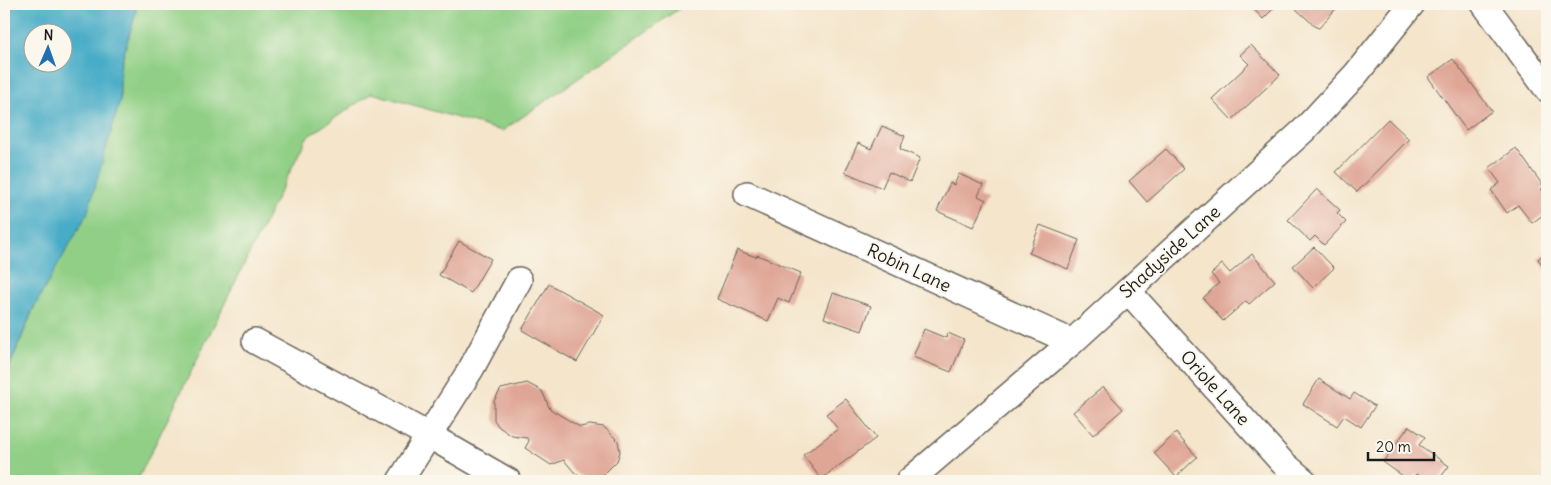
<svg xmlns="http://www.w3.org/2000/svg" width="1551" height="485" font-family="Delius,sans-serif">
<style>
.green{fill:#90cf85;stroke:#567650}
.water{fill:#47acc7;stroke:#326472;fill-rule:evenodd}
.building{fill:#dfa595}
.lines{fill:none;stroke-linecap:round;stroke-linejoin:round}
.minor-casing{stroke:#686259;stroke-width:28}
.minor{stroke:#fff;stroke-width:25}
.labels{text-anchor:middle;stroke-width:4;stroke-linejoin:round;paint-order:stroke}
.street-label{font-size:18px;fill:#1c1c1c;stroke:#fbf7ec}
</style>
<rect width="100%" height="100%" fill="#fbf7ec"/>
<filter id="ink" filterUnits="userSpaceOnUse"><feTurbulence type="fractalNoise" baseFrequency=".02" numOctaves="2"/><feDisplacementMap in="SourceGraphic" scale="10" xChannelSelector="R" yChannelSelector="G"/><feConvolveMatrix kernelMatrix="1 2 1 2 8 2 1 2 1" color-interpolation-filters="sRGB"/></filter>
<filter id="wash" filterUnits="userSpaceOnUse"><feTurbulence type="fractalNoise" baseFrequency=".0096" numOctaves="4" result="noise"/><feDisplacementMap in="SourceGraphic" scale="20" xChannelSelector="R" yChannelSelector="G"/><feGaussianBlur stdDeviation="1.12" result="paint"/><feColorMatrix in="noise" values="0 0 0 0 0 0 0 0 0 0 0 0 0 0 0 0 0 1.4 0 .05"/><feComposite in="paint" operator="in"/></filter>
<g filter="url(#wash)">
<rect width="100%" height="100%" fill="#f4e5cb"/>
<path class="green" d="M135 4H686L502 131 372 93 307 137 137 481H4V380L120 101V66L136 12Z"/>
<path class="water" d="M4 4H135L136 12 120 66V101L87 214 33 309 4 380ZM32 32H62V62H32Z"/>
<g id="blocks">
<g class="building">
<path d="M1249 4H1274L1276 6 1263 19Z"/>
<path d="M1301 4H1340L1319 28 1316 27 1296 9Z"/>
<path d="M1251 45 1280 75 1232 120 1212 99 1249 64 1240 55Z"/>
<path d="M1453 59 1492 111 1466 130 1428 77Z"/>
<path d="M1388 119 1409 139 1357 192 1336 172Z"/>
<path d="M882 126 905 136 900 149 920 158 910 182 889 172 882 188 845 172 858 143 871 149Z"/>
<path d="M1516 148 1544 187 1541 189 1547 198V212L1532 223 1518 205 1507 213 1491 190 1500 183 1489 168Z"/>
<path d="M1166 149 1184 169 1147 202 1129 181Z"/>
<path d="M959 174 983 185 978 196 986 200 973 227 937 211 950 183 954 185Z"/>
<path d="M1317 189 1340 210 1337 213 1346 222 1324 245 1315 236 1310 241 1288 220Z"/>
<path d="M1040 225 1079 240 1068 269 1029 253Z"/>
<path d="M459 241 491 259 471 293 439 275Z"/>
<path d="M1314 247 1334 268 1313 288 1293 266Z"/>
<path d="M737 250 756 257 757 255 801 273 789 303 778 298 768 321 717 299Z"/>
<path d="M1547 252V271L1538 259Z"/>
<path d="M1252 254 1275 281 1249 304 1246 301 1223 321 1203 298 1219 283 1211 274 1222 264 1230 273Z"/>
<path d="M549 284 604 315 577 362 522 330Z"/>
<path d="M833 293 871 306 862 331 824 318Z"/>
<path d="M924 329 946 338 948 333 964 340 951 372 913 357Z"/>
<path d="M1319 379 1350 399 1354 393 1375 406 1361 427 1344 416 1337 426 1303 404Z"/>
<path d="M527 383 542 391 550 409 580 427 590 425 604 427 618 441 620 452 617 461 603 475 592 478 582 477 574 472 564 460 551 465 525 448 529 441 527 438 512 436 499 427 494 420V401L501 389Z"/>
<path d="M1103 387 1123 409 1093 435 1073 412Z"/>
<path d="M846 399 876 438 821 479 803 455 838 429 826 414Z"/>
<path d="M1409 426 1425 437 1419 445 1449 466 1438 481H1427L1416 474 1410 481 1383 462Z"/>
<path d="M1176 433 1197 457 1176 477 1154 453Z"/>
</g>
</g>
</g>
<g filter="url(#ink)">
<use href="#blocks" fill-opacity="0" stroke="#686259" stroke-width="1"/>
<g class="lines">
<g class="minor-casing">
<g id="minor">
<path d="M1484 4 1547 89"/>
<path d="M747 194 1072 342"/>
<path d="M1128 291 1282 462 1304 481"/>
<path d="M255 341 430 436 508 481"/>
<path d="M400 481 471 369 519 280"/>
<path d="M909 481 1072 342 1304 130 1356 74 1412 4"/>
</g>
</g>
<use href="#minor" class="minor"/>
</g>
</g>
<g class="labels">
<g class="street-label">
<text transform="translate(1170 252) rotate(-42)" y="6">Shadyside Lane</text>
<text transform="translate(909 268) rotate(25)" y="6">Robin Lane</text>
<text transform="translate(1215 388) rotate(48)" y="6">Oriole Lane</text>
</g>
</g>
<rect width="1551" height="485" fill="none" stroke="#fbf7ec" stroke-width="20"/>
<g transform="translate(48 48) rotate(2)"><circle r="24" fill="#fbf7ec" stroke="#a29f99"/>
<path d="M0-4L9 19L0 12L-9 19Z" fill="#1f6fb2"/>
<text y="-8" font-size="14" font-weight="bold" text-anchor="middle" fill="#1c1c1c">N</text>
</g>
<path d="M1368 452v8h66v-8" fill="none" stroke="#1c1c1c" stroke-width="2.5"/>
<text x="1376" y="452" font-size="15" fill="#1c1c1c" stroke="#fbf7ec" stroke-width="4" paint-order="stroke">20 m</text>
</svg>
